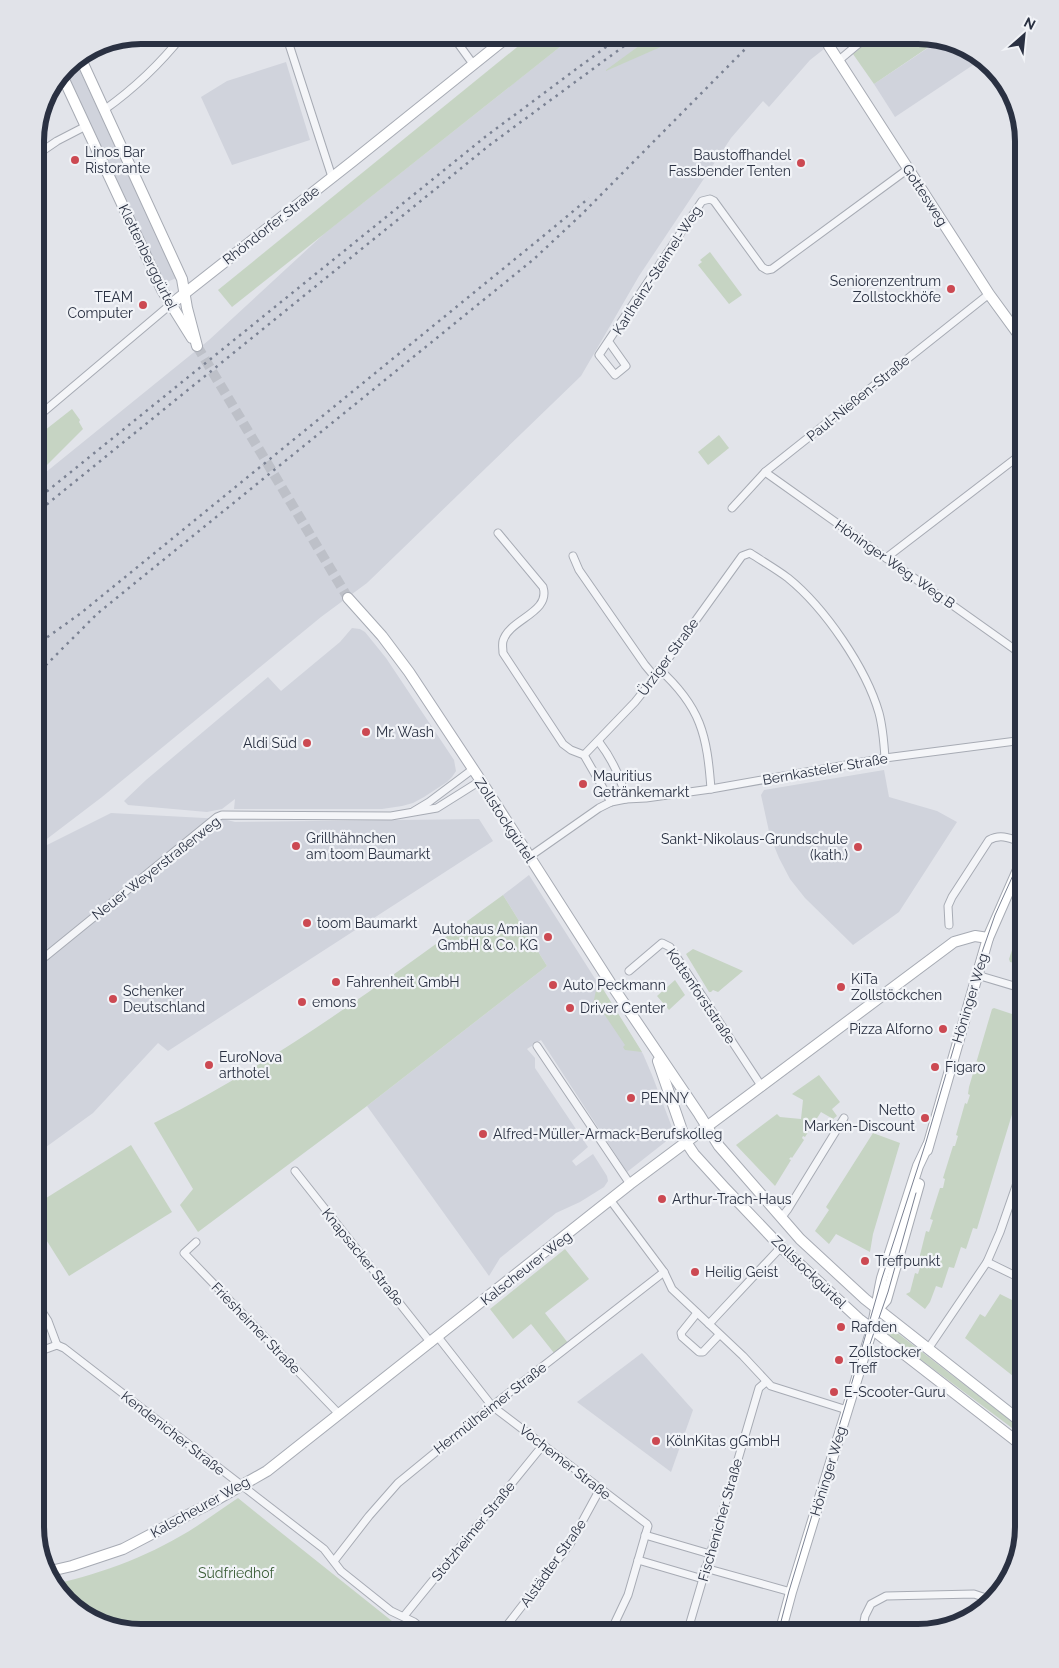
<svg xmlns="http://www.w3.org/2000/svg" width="1059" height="1668" font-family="Raleway,sans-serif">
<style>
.built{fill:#d0d3dc}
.green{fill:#c6d4c3}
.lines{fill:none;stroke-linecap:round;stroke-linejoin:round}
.secondary-tunnel{stroke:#bdc0c8;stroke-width:10;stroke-dasharray:10 5;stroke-linecap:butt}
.street-casing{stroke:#a7abb4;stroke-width:9}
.secondary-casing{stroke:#a7abb4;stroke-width:12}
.street{stroke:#f4f5f8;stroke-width:7}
.secondary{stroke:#fff;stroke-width:10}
.tram{stroke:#7b8293;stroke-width:1}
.rail{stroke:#7b8293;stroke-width:2.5;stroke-dasharray:2.5 5;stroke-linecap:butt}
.poi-dot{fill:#cc4952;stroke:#f1f3f7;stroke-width:2}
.labels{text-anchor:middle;stroke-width:4.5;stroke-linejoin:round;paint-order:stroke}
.poi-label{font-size:14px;fill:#2a3142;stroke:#f1f3f7;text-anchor:start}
.street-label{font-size:14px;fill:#2a3142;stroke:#f1f3f7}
.park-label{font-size:14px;fill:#3b5d37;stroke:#f1f3f7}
.rim{fill:none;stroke:#2a3142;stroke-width:6}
</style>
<rect width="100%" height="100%" fill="#e2e4ea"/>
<g class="built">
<path d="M575 35H842L810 60 769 107 763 101 731 138 639 276 581 376 367 583 321 617 102 797 35 848V481L209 340 325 233Z"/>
<path d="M940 40 963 48 973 65 895 117 874 84Z"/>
<path d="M75 60 176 278 163 284 64 69Z"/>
<path d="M286 62 310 140 232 165 201 97 227 81Z"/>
<path d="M352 628 360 629 365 632 386 658 454 760 456 771 452 777 447 782 424 797 413 803 402 806 382 809H234L235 799 222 809 207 812 128 805 124 801 146 780 268 677 281 691 340 642Z"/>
<path d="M884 770 889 797 937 811 957 822 899 912 853 945 805 898 790 879 779 858 770 836 761 795 764 790Z"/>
<path d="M111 813 223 819 235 822 479 819 493 841 168 1051 158 1043 93 1113 35 1155V851Z"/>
<path d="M529 875 643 1054 652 1075 673 1130 669 1139 627 1172 541 1040 527 1049 535 1058V1068L588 1147 572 1161 576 1166 593 1154 607 1176 608 1181 604 1187 580 1202 556 1213 500 1258 489 1276 367 1106 547 966 503 895Z"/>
<path d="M642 1353 693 1410 671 1472 577 1402Z"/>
</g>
<g class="green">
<path d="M532 35H575L232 307 218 290Z"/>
<path d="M654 35H688L606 71V70Z"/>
<path d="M876 35H925L939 40 874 84 853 54Z"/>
<path d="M710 252 742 295 729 304 698 265 702 262 700 260Z"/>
<path d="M72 409 80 420 79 422 83 429 35 477V438Z"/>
<path d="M719 435 729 448 708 465 698 452Z"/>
<path d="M503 895 547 966 367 1106 198 1232 180 1205 193 1189 154 1123C278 1061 391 977 503 895Z"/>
<path d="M1024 921V965L1010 962 1009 959 1013 947H1016L1020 937 1017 935Z"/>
<path d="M693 949 743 971 718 992 713 990 711 992H709L686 954Z"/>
<path d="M675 980 685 995 669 1010 657 996Z"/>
<path d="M598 981 642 1052 625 1050 623 1047 625 1045 602 1011 596 1014 592 1009Z"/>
<path d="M994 1008 1024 1018V1075L977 1229 973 1228 966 1249 961 1247 954 1268 949 1267 942 1288 936 1286 930 1302 925 1309 906 1294 910 1292 915 1273 918 1274 921 1264 918 1263 926 1231 929 1232 933 1220 930 1219 940 1188H943L945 1179 943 1178 953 1146H955L958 1136 956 1135 965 1103 967 1104 970 1095 968 1094 969 1087 992 1009Z"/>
<path d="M819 1075 840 1102 832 1109 837 1116 833 1119 821 1112 805 1137 803 1136 802 1138 804 1140 792 1158 791 1157 789 1159 791 1160 775 1186 736 1145 777 1114 780 1117 801 1119 803 1100 792 1094Z"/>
<path d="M873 1133 900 1143 873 1234 870 1252 836 1234 829 1244 815 1231 829 1210 826 1207Z"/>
<path d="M131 1145 172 1212 69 1276 35 1222V1205Z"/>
<path d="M565 1249 589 1279 545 1313 568 1343 554 1353 531 1324 513 1339 490 1309Z"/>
<path d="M1000 1294 1024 1306V1373L1018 1380 965 1338 980 1314 985 1317Z"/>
<path d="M891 1328 1024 1431V1437L888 1335Z"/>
<path d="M238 1498 254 1511 407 1633H134L82 1615 55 1584C104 1573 154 1554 197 1526 211 1517 224 1507 238 1498Z"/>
</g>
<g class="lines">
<g class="secondary-tunnel">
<path d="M822 35 829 46"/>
<path d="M197 346 348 598"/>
</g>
<g class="street-casing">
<g id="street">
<path d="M286 35 332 177"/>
<path d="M452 35 473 64"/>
<path d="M838 61 869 35"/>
<path d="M104 110C135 88 160 64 183 35"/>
<path d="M35 156 57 141 86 126"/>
<path d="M609 342 626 366 615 375 599 355 702 201 710 199 714 201 762 267 767 270 772 269 908 169"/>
<path d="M35 419 170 305"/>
<path d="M765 472 1024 656"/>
<path d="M732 508 765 472 989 294"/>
<path d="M498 533 543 587C551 613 509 619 503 641 502 645 503 649 503 653L563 744 571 750 584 755 611 802"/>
<path d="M573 556 579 570 645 665 655 677"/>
<path d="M886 558 1024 452"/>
<path d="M659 669C701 707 707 735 711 789"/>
<path d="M599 742C612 759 621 778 626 799"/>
<path d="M584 755 635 702 655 677 742 556 750 553C762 561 776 569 788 578 825 608 866 668 879 713 883 728 884 743 885 758"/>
<path d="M414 811 429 802 473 769"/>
<path d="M529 857 599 808 611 802 626 799 646 798 711 789 885 758 1024 740"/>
<path d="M949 925 948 906 952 897 989 840C1001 833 1012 839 1024 843"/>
<path d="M35 965 217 817 222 815 391 816 437 808 480 781"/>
<path d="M629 971 662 943 670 947 762 1087"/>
<path d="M977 975 1024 989"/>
<path d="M537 1046 630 1184"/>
<path d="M295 1171 431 1343"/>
<path d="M611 1201 664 1272 672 1289 743 1356 771 1386 847 1410"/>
<path d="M781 1218 788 1209 844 1118"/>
<path d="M196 1242 184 1253 339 1414"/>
<path d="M987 1262 1024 1280"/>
<path d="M39 1307 48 1321 57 1345"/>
<path d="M697 1313 681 1333 682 1337 699 1352H703L719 1335"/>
<path d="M709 1324 781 1247"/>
<path d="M438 1337 492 1406 647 1524 648 1526 628 1595 610 1633"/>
<path d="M57 1345 64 1348 324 1549 341 1571 391 1611 414 1622 428 1633"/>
<path d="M928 1349 987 1262 1000 1232 1024 1163"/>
<path d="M35 1353 57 1345"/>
<path d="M1017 1419 1024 1410"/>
<path d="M645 1535 710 1554"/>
<path d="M638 1560 703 1579"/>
<path d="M334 1561 369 1516 398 1483 492 1406 664 1272"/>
<path d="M705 1568 791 1592"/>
<path d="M404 1616 543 1445"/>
<path d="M501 1633 570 1544 600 1489"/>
<path d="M687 1633 759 1388 766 1382"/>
<path d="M862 1633 865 1616 871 1604 886 1596 974 1594 989 1599"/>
</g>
</g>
<g class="secondary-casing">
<g id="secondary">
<path d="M829 46 989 294 1024 342"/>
<path d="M80 57 182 279 187 308 197 346"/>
<path d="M61 73 162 290 192 338"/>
<path d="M170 305 353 161 510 35"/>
<path d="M348 598 382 636 409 672 483 784 611 984 699 1114 719 1146 800 1239 865 1299 1024 1424"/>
<path d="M658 1061 686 1142 694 1154 724 1187 781 1247 859 1319 1024 1447"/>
<path d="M927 1150 988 938 1024 856"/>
<path d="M877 1310 886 1300 919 1184"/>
<path d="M46 1572 72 1566 123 1549 209 1504 267 1471 630 1184 954 942 975 936 988 938"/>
<path d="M780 1633 791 1592 872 1329C876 1312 878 1296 882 1278L918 1166 928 1145"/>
</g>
</g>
<use href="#street" class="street"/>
<use href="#secondary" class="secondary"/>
<g class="tram">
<path d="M870 1344 888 1292 916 1193"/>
<path d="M778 1633 789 1591 844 1410 882 1278 926 1142 981 955 995 915 1024 851"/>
</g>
<g class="rail">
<path d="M35 501 485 137 622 35"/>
<path d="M35 514 491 144 639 35"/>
<path d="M35 646 81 613 547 233 589 198"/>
<path d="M35 676 98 613 534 259 582 214 759 35"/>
</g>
</g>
<g class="poi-dot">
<circle cx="75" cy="160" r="5"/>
<circle cx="801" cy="163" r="5"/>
<circle cx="951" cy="289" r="5"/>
<circle cx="143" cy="305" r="5"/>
<circle cx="366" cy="732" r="5"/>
<circle cx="307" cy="743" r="5"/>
<circle cx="583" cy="784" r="5"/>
<circle cx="296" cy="846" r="5"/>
<circle cx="858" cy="847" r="5"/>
<circle cx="307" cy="923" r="5"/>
<circle cx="548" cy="937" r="5"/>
<circle cx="336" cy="982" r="5"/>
<circle cx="553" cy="985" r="5"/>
<circle cx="841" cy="987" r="5"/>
<circle cx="113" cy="999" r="5"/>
<circle cx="302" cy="1002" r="5"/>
<circle cx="570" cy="1008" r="5"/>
<circle cx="943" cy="1029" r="5"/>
<circle cx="209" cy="1065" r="5"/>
<circle cx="935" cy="1067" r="5"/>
<circle cx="631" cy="1098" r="5"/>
<circle cx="925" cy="1118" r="5"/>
<circle cx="483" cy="1134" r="5"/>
<circle cx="662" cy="1199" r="5"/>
<circle cx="865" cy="1261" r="5"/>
<circle cx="695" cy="1272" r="5"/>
<circle cx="841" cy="1327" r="5"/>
<circle cx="839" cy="1360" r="5"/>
<circle cx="834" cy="1392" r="5"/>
<circle cx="656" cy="1441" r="5"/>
</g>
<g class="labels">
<g class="poi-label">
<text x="85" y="157">Linos Bar<tspan x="85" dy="16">Ristorante</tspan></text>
<text x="791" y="160" text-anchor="end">Baustoffhandel<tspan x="791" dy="16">Fassbender Tenten</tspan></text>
<text x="941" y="286" text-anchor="end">Seniorenzentrum<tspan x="941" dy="16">Zollstockhöfe</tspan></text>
<text x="133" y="302" text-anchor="end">TEAM<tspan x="133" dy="16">Computer</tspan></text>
<text x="376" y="737">Mr. Wash</text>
<text x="297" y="748" text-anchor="end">Aldi Süd</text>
<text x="593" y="781">Mauritius<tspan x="593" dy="16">Getränkemarkt</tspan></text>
<text x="306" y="843">Grillhähnchen<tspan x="306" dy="16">am toom Baumarkt</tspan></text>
<text x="848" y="844" text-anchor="end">Sankt-Nikolaus-Grundschule<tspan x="848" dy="16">(kath.)</tspan></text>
<text x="317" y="928">toom Baumarkt</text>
<text x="538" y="934" text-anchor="end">Autohaus Amian<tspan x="538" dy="16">GmbH &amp; Co. KG</tspan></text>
<text x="851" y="984">KiTa<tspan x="851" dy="16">Zollstöckchen</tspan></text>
<text x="346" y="987">Fahrenheit GmbH</text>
<text x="563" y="990">Auto Peckmann</text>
<text x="123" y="996">Schenker<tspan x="123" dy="16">Deutschland</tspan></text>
<text x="312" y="1007">emons</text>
<text x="580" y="1013">Driver Center</text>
<text x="933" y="1034" text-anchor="end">Pizza Alforno</text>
<text x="219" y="1062">EuroNova<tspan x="219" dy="16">arthotel</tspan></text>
<text x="945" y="1072">Figaro</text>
<text x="641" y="1103">PENNY</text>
<text x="915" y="1115" text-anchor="end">Netto<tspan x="915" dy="16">Marken-Discount</tspan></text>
<text x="493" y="1139">Alfred-Müller-Armack-Berufskolleg</text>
<text x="672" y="1204">Arthur-Trach-Haus</text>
<text x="875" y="1266">Treffpunkt</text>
<text x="705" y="1277">Heilig Geist</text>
<text x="851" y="1332">Rafden</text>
<text x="849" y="1357">Zollstocker<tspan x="849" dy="16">Treff</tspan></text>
<text x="844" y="1397">E-Scooter-Guru</text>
<text x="666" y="1446">KölnKitas gGmbH</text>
</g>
<g class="street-label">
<text transform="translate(925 195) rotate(57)" y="5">Gottesweg</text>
<text transform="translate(271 225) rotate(-38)" y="5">Rhöndorfer Straße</text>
<text transform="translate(148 257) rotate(64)" y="5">Klettenberggürtel</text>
<text transform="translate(657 270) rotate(-57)" y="5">Karlheinz-Steimel-Weg</text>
<text transform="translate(858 398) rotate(-39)" y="5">Paul-Nießen-Straße</text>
<text transform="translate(895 564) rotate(35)" y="5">Höninger Weg, Weg B</text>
<text transform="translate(668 657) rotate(-54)" y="5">Ürziger Straße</text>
<text transform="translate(825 769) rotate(-10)" y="5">Bernkasteler Straße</text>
<text transform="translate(505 820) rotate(57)" y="5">Zollstockgürtel</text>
<text transform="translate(156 868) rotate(-38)" y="5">Neuer Weyerstraßerweg</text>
<text transform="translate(701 996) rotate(56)" y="5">Kottenforststraße</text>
<text transform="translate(970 998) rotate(-73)" y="5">Höninger Weg</text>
<text transform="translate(363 1257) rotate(51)" y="5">Knapsacker Straße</text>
<text transform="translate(526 1268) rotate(-38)" y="5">Kalscheurer Weg</text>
<text transform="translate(809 1272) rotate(44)" y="5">Zollstockgürtel</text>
<text transform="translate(256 1328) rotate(46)" y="5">Friesheimer Straße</text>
<text transform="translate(490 1408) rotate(-38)" y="5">Hermülheimer Straße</text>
<text transform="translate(173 1433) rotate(38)" y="5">Kendenicher Straße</text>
<text transform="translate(565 1462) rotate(38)" y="5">Vochemer Straße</text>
<text transform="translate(828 1471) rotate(-73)" y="5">Höninger Weg</text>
<text transform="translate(200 1507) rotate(-29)" y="5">Kalscheurer Weg</text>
<text transform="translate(720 1520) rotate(-74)" y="5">Fischenicher Straße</text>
<text transform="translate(473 1531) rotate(-51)" y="5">Stotzheimer Straße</text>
<text transform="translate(553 1563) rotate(-55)" y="5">Alstädter Straße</text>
</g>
<g class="park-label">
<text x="236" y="1578">Südfriedhof</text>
</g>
</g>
<path d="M0 0H1059V1668H0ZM141 44H918A97 97 0 0 1 1015 141V1527A97 97 0 0 1 918 1624H141A97 97 0 0 1 44 1527V141A97 97 0 0 1 141 44Z" fill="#e1e3e9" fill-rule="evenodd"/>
<path class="rim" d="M141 44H918A97 97 0 0 1 1015 141V1527A97 97 0 0 1 918 1624H141A97 97 0 0 1 44 1527V141A97 97 0 0 1 141 44Z"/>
<g transform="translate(1024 35) rotate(27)" stroke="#f1f3f7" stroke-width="4" paint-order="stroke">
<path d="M0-4L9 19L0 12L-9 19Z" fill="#2a3142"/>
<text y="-8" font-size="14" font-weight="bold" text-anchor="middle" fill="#2a3142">N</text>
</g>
</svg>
